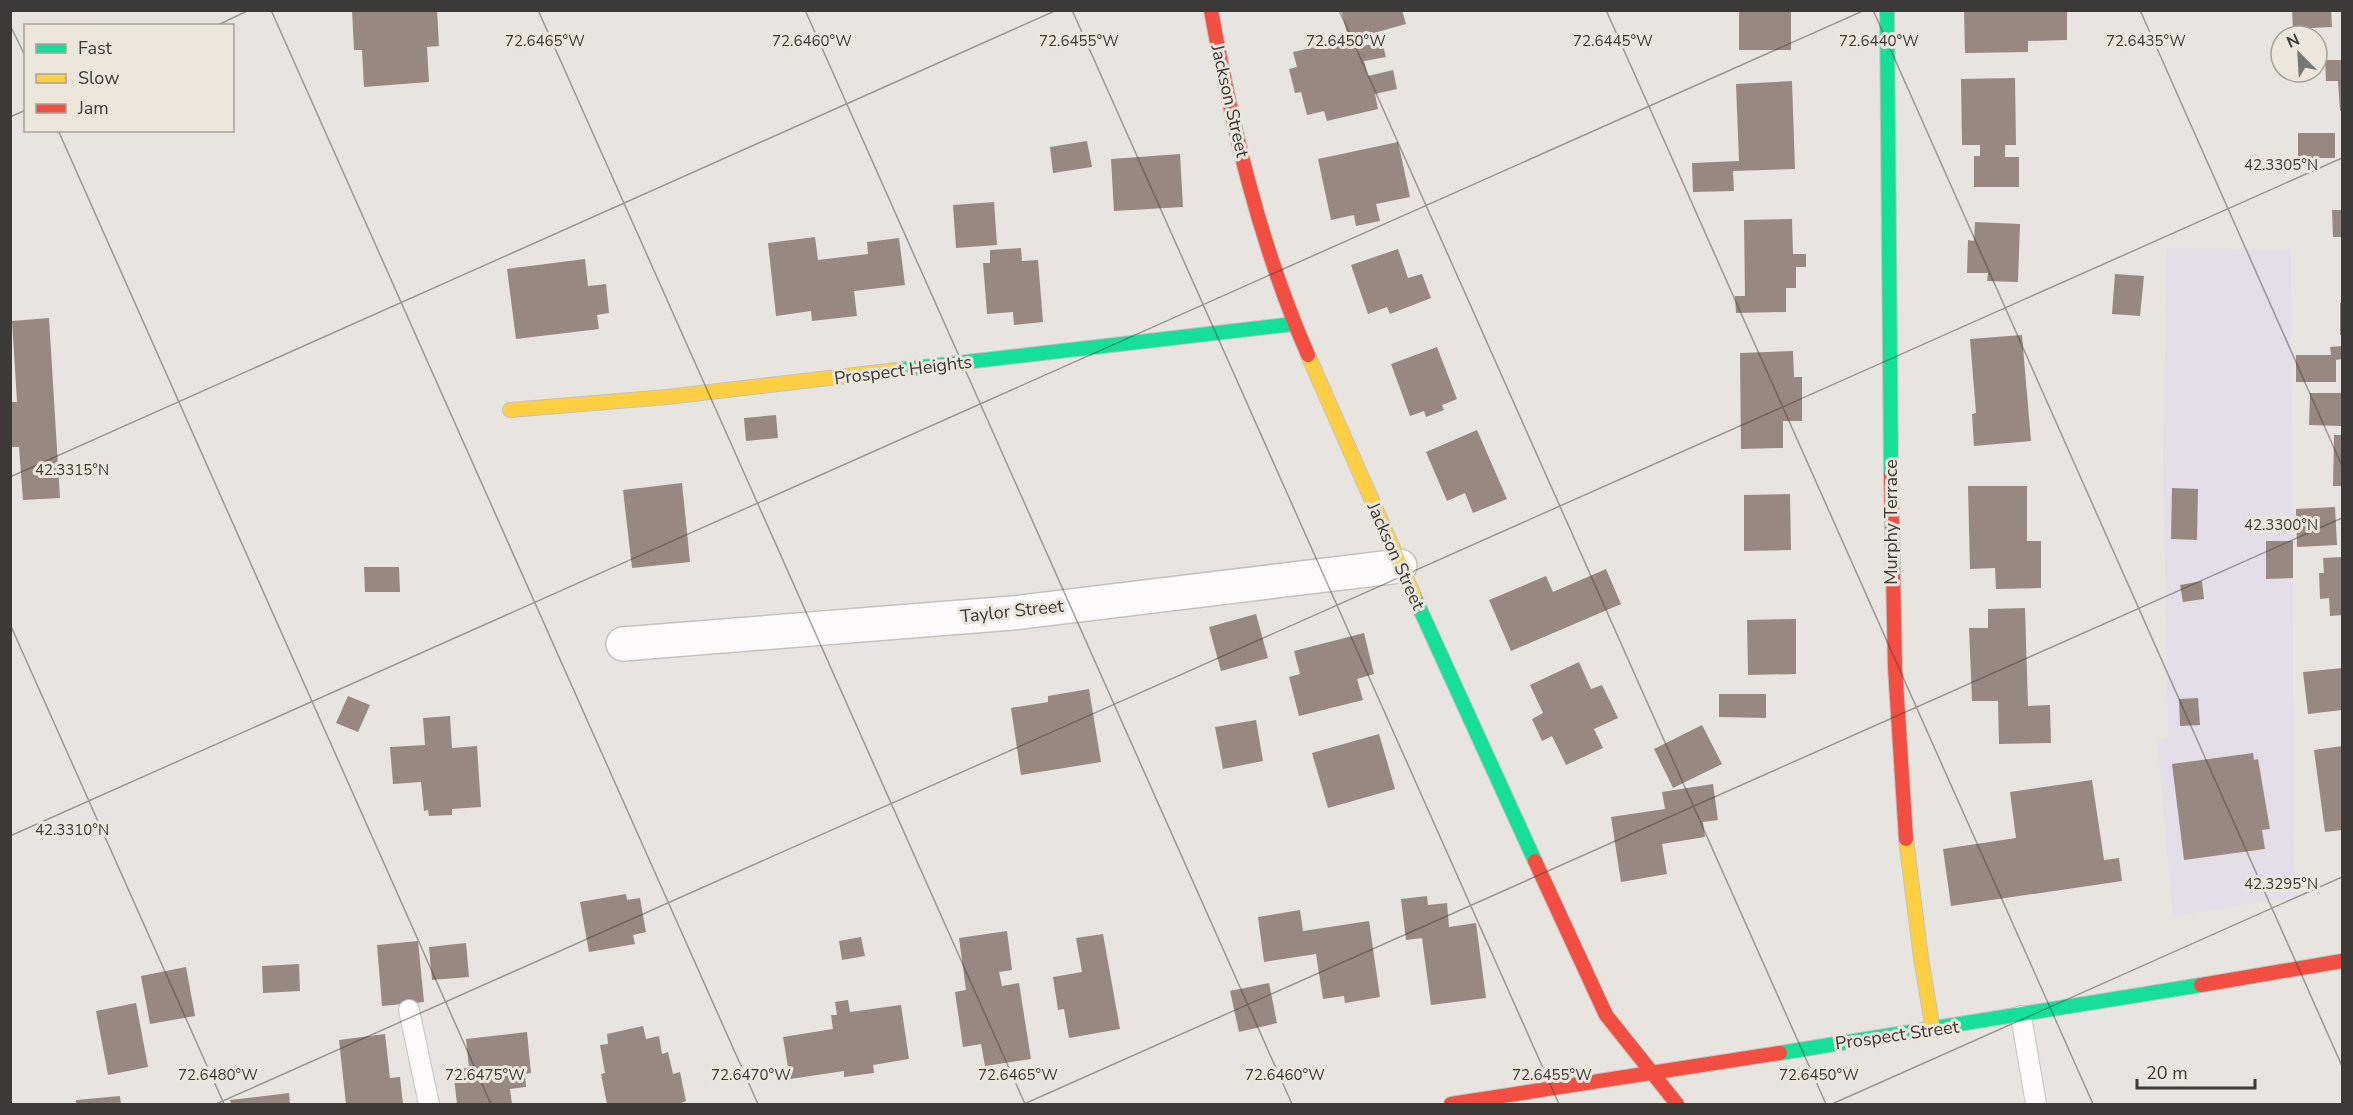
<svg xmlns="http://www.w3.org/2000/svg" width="2353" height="1115" font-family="'Nunito Sans',sans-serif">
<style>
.education{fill:#e4dee8}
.building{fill:#978981}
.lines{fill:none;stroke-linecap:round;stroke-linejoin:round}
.lane-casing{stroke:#c5c2be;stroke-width:22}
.street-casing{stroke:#c5c2be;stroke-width:36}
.fast-casing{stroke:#c5c2be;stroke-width:16}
.slow-casing{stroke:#c5c2be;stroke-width:16}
.jam-casing{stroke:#c5c2be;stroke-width:16}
.lane{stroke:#fcfbfa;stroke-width:20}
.street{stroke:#fcfbfa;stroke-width:33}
.fast{stroke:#16e098;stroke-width:14}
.slow{stroke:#ffcf43;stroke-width:14}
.jam{stroke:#f24e42;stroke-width:14}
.ticks{fill:none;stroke:#3c3a36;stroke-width:1.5;stroke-opacity:0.45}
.labels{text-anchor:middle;stroke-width:6;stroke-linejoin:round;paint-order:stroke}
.street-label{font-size:18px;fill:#3c3a36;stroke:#ece6dc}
.ticks-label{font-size:15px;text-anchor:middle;fill:#3c3a36;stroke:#ece6dc;stroke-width:6;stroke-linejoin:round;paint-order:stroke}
</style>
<rect width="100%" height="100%" fill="#e8e5e0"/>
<path class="education" d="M2167 248 2291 250 2294 868 2299 896 2173 916 2157 739 2168 737 2163 457Z"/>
<g class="building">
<path d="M352 10H437L439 46 427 47 429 82 364 87 362 50H354Z"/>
<path d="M1341 10H1402L1406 24 1349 40Z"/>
<rect x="1739" y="10" width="52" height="40"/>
<path d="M1964 10H2067V40L2028 41V52L1965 53Z"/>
<path d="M2292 10H2331L2332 27 2293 29Z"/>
<path d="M1346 40 1349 49 1382 42 1386 57 1364 61 1368 76 1393 70 1397 89 1375 94 1378 109 1327 121 1324 111 1307 115 1301 92 1295 93 1289 69 1297 67 1293 52Z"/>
<path d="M2325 60H2342V111H2340L2338 81H2326Z"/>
<path d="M2015 78 2016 145H2005V157H2019V187H1974V156H1980V145H1962L1961 79Z"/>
<path d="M1792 81 1795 169 1733 171 1734 191 1693 192 1692 163 1739 161 1736 84Z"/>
<rect x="2298" y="133" width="37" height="25"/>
<path d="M1087 141 1092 167 1053 173 1050 147Z"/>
<path d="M1398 142 1410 197 1376 204 1380 221 1356 226 1354 215 1331 220 1318 159Z"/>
<path d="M1180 154 1183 207 1114 211 1111 159Z"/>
<path d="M994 202 997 245 956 248 953 205Z"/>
<path d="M2332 210H2342V237H2333Z"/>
<path d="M1792 219 1793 254H1806V267H1796V288H1786V312L1736 313 1735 296H1745L1744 220Z"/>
<path d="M1975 222 2020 224 2018 282 1987 281 1988 273H1967L1968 240 1974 241Z"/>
<path d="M815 237 818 260 868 254 867 242 899 238 905 285 854 291 857 316 812 321 811 311 776 316 768 243Z"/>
<path d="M1021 248 1022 261 1038 260 1043 322 1014 325 1013 312 987 314 983 263H990V250Z"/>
<path d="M1398 249 1408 278 1422 274 1431 298 1390 314 1387 307 1368 314 1351 265Z"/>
<path d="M585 259 588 286 606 284 609 313 597 315 599 329 516 339 507 269Z"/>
<path d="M2115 274 2144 276 2140 316 2112 314Z"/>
<rect x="2340" y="303" width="2" height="32"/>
<path d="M49 318 60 498 23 500 19 447H10V402H17L12 321Z"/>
<path d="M2022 335 2031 441 1974 446 1972 414 1976 413 1970 339Z"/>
<path d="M2342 346V359L2336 360V382H2296V355H2331L2330 347Z"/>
<path d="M1437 347 1457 399 1442 405 1444 410 1426 417 1424 411 1410 416 1391 364Z"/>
<path d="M1793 351 1794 377H1802V421H1783V448L1741 449 1740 353Z"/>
<path d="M2310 393H2342V426L2309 425Z"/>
<path d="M776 415 778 438 746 441 744 418Z"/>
<path d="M1477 430 1507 499 1473 513 1465 493 1447 501 1426 452Z"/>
<path d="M2334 435H2342V486H2333Z"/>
<path d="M682 483 690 562 632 568 623 490Z"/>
<path d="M1968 486H2027V541H2041V588L1996 589 1995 568 1970 569Z"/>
<path d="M2172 488 2198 489 2197 540 2171 539Z"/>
<path d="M1790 494 1791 550 1744 551V495Z"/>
<path d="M2335 507 2337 545 2297 547 2296 509Z"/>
<path d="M2266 541H2293V578L2266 579Z"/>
<path d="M2342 557V615L2330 616 2329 598 2320 599 2319 573H2324L2323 558Z"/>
<path d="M364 567H399L400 592H365Z"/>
<path d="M1606 569 1621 604 1511 651 1489 600 1546 576 1553 592Z"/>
<path d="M2202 581 2204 599 2183 602 2180 585Z"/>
<path d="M2025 608 2028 706 2050 705 2051 743 1999 744 1998 701H1972L1969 628H1988V609Z"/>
<path d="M1256 614 1268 658 1221 671 1209 627Z"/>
<path d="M1796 619V674L1748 675 1747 620Z"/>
<path d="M1364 633 1374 674 1357 679 1363 700 1299 716 1289 677 1300 674 1294 651Z"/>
<path d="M1579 662 1591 689 1602 685 1618 718 1594 729 1603 748 1566 765 1552 736 1542 741 1532 719 1543 713 1530 685Z"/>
<path d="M2342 668V710L2308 714 2303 672Z"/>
<path d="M1089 689 1101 762 1021 775 1011 708 1048 702V696Z"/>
<path d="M1719 694H1766V718L1719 717Z"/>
<path d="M348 696 370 705 358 732 336 723Z"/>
<path d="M2198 698 2200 725 2180 726 2179 699Z"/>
<path d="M450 716 452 748 477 746 481 807 452 809V815L429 816 428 810 424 811 421 782 393 784 390 747 425 745 423 718Z"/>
<path d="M1256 720 1263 761 1223 769 1215 727Z"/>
<path d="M1702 725 1722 764 1673 788 1654 749Z"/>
<path d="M1379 734 1395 789 1328 808 1312 753Z"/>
<path d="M2342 746V830L2325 832 2314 750Z"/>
<path d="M2253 753 2254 760 2258 759 2270 829 2262 830 2265 849 2184 860 2172 764Z"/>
<path d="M2092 780 2104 860 2119 858 2122 881 1951 906 1943 849 2016 838 2010 792Z"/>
<path d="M1713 784 1718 820 1703 822 1705 837 1662 844 1667 874 1621 882 1611 817 1665 809 1662 792Z"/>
<path d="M626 894 627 900 640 898 646 932 633 935 635 944 589 952 580 902Z"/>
<path d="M1427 896 1428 905 1447 903 1449 927 1476 923 1486 998 1431 1005 1422 938 1406 940 1401 899Z"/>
<path d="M1300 910 1303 931 1369 921 1380 997 1345 1003 1344 996 1323 999 1316 954 1264 962 1258 917Z"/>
<path d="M1007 931 1012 970 999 972 1002 986 1019 983 1031 1059 985 1066 981 1044 963 1047 955 992 966 990 959 938Z"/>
<path d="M1103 934 1120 1029 1069 1038 1064 1009 1058 1010 1053 977 1082 972 1076 938Z"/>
<path d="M861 937 865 956 842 960 839 941Z"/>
<path d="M418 941 424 1002 382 1006 377 945Z"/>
<path d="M466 943 469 977 432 980 429 947Z"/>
<path d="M299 964 300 991 263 993 262 966Z"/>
<path d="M186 967 195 1016 150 1024 141 976Z"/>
<path d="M1269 983 1277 1023 1239 1032 1230 991Z"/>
<path d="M848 1000 850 1012 901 1005 909 1059 873 1065 874 1073 844 1077V1071L790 1079 783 1037 833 1029 831 1015H837L835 1002Z"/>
<path d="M136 1003 148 1067 108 1075 96 1011Z"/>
<path d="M643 1026 646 1039 659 1036 662 1054 668 1052 673 1074 680 1072 686 1101 679 1104H607L601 1074 605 1073 600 1045 608 1044 607 1034Z"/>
<path d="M527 1032 531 1073 525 1074 526 1087 510 1089 512 1104H457L453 1069 469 1068 466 1039Z"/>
<path d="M385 1034 390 1078 400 1077 403 1104H346L339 1040Z"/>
<path d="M289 1093 290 1104H231L230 1100Z"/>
<path d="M120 1096 121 1104H76V1100Z"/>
</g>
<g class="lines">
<g class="lane-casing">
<g id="lane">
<path d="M409 1010 429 1104"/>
<path d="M2021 1016 2036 1104"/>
</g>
</g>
<g class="street-casing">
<path id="street" d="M623 644 1012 613 1400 566"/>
</g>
<g class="fast-casing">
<g id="fast">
<path d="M1887 10 1891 475"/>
<path d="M897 370 1294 324"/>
<path d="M1414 596 1535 861"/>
<path d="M1780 1053 2201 985"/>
</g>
</g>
<g class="slow-casing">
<g id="slow">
<path d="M1308 355 1414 596"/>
<path d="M510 410 667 397 897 370"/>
<path d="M1906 839 1921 958 1933 1030"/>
</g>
</g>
<g class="jam-casing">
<g id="jam">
<path d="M1211 10C1232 127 1260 245 1308 355"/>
<path d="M1891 475 1895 667 1906 839"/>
<path d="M1535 861 1606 1015 1677 1104"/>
<path d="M2201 985 2342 961"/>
<path d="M1451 1104 1780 1053"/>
</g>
</g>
<use href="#lane" class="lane"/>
<use href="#street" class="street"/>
<use href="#fast" class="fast"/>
<use href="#slow" class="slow"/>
<use href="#jam" class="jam"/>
</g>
<path class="ticks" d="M271 10 758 1104M538 10 1025 1104M805 10 1292 1104M1072 10 1559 1104M1339 10 1826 1104M1606 10 2093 1104M1873 10 2342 1066M2140 10 2342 466M10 25 26 58M216 26 249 10M10 117 26 110M58 130 491 1104M10 477 1057 10M10 624 224 1104M10 836 1865 10M216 1104 2342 158M1024 1104 2342 518M1832 1104 2342 877"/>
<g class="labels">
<g class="street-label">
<text transform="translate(1230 101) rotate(77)" y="6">Jackson Street</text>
<text transform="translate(903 370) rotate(-7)" y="6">Prospect Heights</text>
<text transform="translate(1891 522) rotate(-90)" y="6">Murphy Terrace</text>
<text transform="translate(1396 556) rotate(66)" y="6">Jackson Street</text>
<text transform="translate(1012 611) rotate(-6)" y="6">Taylor Street</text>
<text transform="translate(1897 1035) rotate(-8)" y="6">Prospect Street</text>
</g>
</g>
<g class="ticks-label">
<text x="1079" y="46">72.6455°W</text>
<text x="545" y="46">72.6465°W</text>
<text x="812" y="46">72.6460°W</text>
<text x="1346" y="46">72.6450°W</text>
<text x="1613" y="46">72.6445°W</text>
<text x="1879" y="46">72.6440°W</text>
<text x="2146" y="46">72.6435°W</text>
<text x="2281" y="170">42.3305°N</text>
<text x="72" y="475">42.3315°N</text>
<text x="2281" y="530">42.3300°N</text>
<text x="72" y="835">42.3310°N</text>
<text x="2281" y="889">42.3295°N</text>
<text x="218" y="1080">72.6480°W</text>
<text x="485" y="1080">72.6475°W</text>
<text x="751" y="1080">72.6470°W</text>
<text x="1018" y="1080">72.6465°W</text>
<text x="1285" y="1080">72.6460°W</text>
<text x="1552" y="1080">72.6455°W</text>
<text x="1819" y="1080">72.6450°W</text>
</g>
<rect width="2353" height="1115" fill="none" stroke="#3c3a36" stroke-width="24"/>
<rect x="24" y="24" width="210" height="108" fill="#ece6dc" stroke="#a6a19a" stroke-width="1.5"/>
<rect x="36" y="44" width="30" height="9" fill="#16e098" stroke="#a6a19a" stroke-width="1.5"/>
<text x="78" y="54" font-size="18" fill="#3c3a36">Fast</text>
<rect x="36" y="74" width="30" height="9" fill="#ffcf43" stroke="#a6a19a" stroke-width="1.5"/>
<text x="78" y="84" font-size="18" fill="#3c3a36">Slow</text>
<rect x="36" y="104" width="30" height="9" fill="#f24e42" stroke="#a6a19a" stroke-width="1.5"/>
<text x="78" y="114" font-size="18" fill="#3c3a36">Jam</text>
<g transform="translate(2299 54) rotate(336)"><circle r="28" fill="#ece6dc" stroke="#a6a19a" stroke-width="1.5"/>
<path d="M0-4.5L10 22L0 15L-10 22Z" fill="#787672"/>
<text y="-9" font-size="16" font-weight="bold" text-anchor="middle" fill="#3c3a36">N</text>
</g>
<path d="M2137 1079v9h118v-9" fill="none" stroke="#3c3a36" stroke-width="3"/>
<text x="2146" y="1079" font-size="18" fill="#3c3a36" stroke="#ece6dc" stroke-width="4.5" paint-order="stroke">20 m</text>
</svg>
